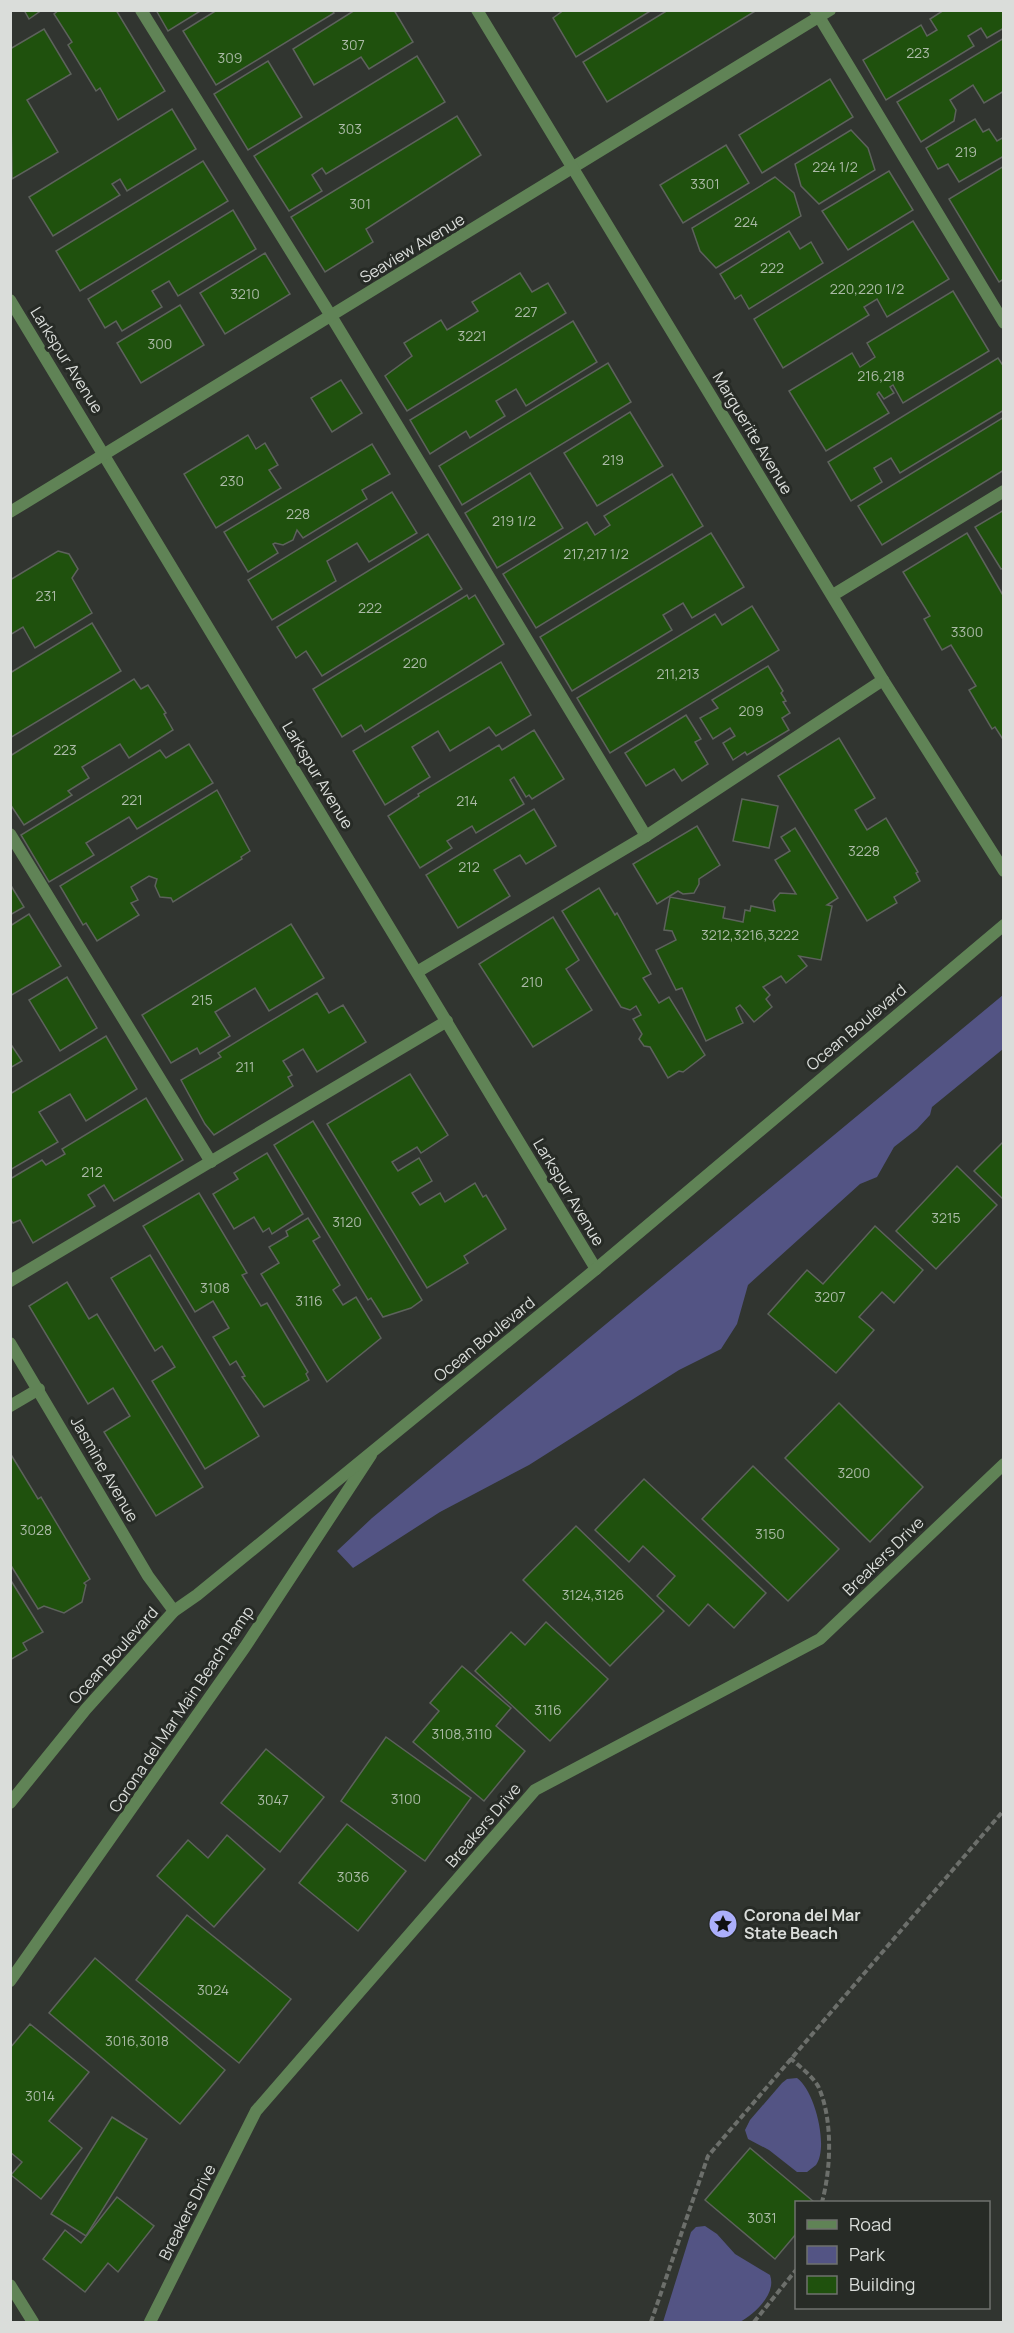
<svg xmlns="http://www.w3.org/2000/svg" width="1014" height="2333" font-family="Manrope,sans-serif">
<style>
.green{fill:#535484}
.building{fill:#1f510d;stroke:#5d625c;stroke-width:1.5}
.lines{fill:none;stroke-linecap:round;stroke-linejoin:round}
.path{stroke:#6c6f6b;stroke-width:4;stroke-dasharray:6 3;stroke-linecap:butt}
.service{stroke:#608356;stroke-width:12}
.minor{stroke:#608356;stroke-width:12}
.tertiary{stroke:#608356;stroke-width:12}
.labels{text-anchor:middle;stroke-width:6;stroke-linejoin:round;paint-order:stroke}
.number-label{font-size:14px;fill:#abbaa7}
.street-label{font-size:16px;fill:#daddda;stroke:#272b26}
.poi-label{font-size:16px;font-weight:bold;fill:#daddda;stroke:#272b26;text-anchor:start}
</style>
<rect width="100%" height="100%" fill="#313530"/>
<g class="green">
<path d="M1003 995V1049L932 1107 930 1115 917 1129 894 1147 877 1177 860 1184 748 1285 737 1324 721 1349 679 1370 529 1465 440 1512 353 1568 337 1551 372 1518Z"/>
<path d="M797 2078C815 2091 829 2147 816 2165L807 2172H797L769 2150 748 2139 745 2130 750 2120 782 2083 787 2079Z"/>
<path d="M705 2226 717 2234 735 2254 770 2275C777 2294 754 2314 740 2322H663L691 2232 696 2227Z"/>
</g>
<g class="building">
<path d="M24 10H42L29 19Z"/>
<path d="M59 10H116L165 91 118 120 100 88 96 91 68 45 72 42 54 14Z"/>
<path d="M156 10H202L168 31Z"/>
<path d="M217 10H332L334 13 216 85 183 31Z"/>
<path d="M355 10H394L413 42 369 69 361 57 314 85 293 49Z"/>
<path d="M564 10H652L576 57 553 18Z"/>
<path d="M668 10H757L607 102 583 62Z"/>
<path d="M944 10H1004V28L987 38 981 28 968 36 974 46 886 100 863 60 921 25 927 36 937 30 930 19Z"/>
<path d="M44 29 71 74 27 100 58 152 12 179 10 49Z"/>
<path d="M1004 38V91L984 103 973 85 950 100 956 110 954 121 921 142 897 102Z"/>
<path d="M417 56 445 102 326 174 322 168 312 175 322 191 289 211 254 156Z"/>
<path d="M268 61 302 117 248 150 214 94Z"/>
<path d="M830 79 853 117 762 173 739 135Z"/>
<path d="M172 109 196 149 127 191 120 179 112 184 120 195 53 236 29 197Z"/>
<path d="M457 116 481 155 366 229 373 242 325 272 291 217Z"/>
<path d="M975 119 983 132 989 129 997 141 1004 137V156L959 182 948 164 938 169 926 148Z"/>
<path d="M851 130 868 148 875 170 819 204 801 186 795 164Z"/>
<path d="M726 145 749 183 683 223 660 185Z"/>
<path d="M203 161 228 201 80 291 56 251Z"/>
<path d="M1004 166V279L999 282 949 199Z"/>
<path d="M889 171 913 210 848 250 822 211Z"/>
<path d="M775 177 794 193 801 216 716 268 700 251 692 228Z"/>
<path d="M233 210 256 249 178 296 169 281 152 291 162 307 122 331 116 321 105 328 88 299Z"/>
<path d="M913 221 949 279 887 317 877 299 864 307 869 315 783 368 754 319Z"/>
<path d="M789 231 800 249 811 242 823 263 749 309 741 295 735 299 720 274Z"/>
<path d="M265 253 290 294 225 334 200 293Z"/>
<path d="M520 273 532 292 548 283 566 313 407 411 385 376 412 356 404 343 441 320 447 330 478 311 472 302Z"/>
<path d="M953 291 989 351 903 403 893 385 890 387 894 393 884 399 879 392 877 394 889 413 826 451 789 391 852 353 860 367 875 357 867 343Z"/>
<path d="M180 305 204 345 141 383 117 343Z"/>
<path d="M573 321 597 362 526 406 516 389 496 401 505 416 470 438 466 431 430 454 410 420Z"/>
<path d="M998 358 1004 367V410L900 473 891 458 874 468 882 482 851 501 828 462Z"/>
<path d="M608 363 631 402 462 505 439 466Z"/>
<path d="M341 380 362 413 332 432 311 398Z"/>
<path d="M630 412 663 466 597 506 564 453Z"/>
<path d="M1004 417V470L882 545 858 506Z"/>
<path d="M248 435 256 449 265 443 278 465 269 470 281 488 216 528 184 474Z"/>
<path d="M372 444 390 474 362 490 367 499 303 538 297 530 293 540 283 545 275 543 273 544 278 553 248 572 224 532Z"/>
<path d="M530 473 563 528 497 568 465 513Z"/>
<path d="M672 474 703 526 536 628 503 574 587 522 595 535 610 525 604 516Z"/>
<path d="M392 492 417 533 369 562 357 543 327 561 336 581 272 620 248 580Z"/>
<path d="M1004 510V568L1001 569 975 527Z"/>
<path d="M711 533 744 587 692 618 683 603 663 615 672 630 572 691 540 637Z"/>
<path d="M967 533 1004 597V741L995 727 992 729 969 690 976 686 951 645 942 650 924 619 930 616 903 572Z"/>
<path d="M428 534 462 589 322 676 306 651 296 658 277 627Z"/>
<path d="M58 551 69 554 78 569 72 578 92 613 35 648 23 627 10 635V580Z"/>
<path d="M467 595 469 599 475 595 504 644 365 732 361 725 342 737 313 689Z"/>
<path d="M752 606 779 650 610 753 577 698 715 614 722 625Z"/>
<path d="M92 623 121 671 10 738V673Z"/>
<path d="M501 662 531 715 496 736 489 727 450 751 438 731 412 747 430 777 385 805 353 751Z"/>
<path d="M768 666 783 691 781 693 786 701 783 702 790 713 782 718 789 730 747 755 745 752 733 760 723 743 735 736 730 728 713 739 700 718 718 708 712 700Z"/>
<path d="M134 679 141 689 148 685 166 713 164 714 173 730 129 758 120 744 82 767 89 778 68 791 72 795 24 825 10 804V756Z"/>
<path d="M686 715 701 739 695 742 708 764 682 781 674 769 646 786 625 753Z"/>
<path d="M534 730 564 779 532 799 529 795 526 797 514 777 510 780 524 804 476 833 472 826 447 841 452 848 420 868 388 816 419 796 418 794 499 745 502 750Z"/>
<path d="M839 738 875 798 855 810 867 830 886 818 918 872 916 873 920 881 894 897 897 903 867 921 778 776Z"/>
<path d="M189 744 213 783 137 829 129 817 86 843 94 855 49 882 21 835 160 750 166 758Z"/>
<path d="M217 790 250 851 241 857 242 859 173 902 171 898 160 897 155 886 157 879 149 876 131 887 138 900 131 903 139 915 97 941 86 923 83 925 60 886Z"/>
<path d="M742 799 778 806 769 848 733 841Z"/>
<path d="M534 809 556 846 526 864 520 855 494 870 510 896 458 928 426 875Z"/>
<path d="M697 826 720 865 699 879V884L694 893 683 894 678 891 657 904 633 864Z"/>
<path d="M795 828 838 898 827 905 832 906 821 960 799 956 807 966 786 983 781 976 763 987 770 995 766 999 772 1007 754 1022 740 1005 736 1008 743 1023 706 1041 682 988 676 990 656 950 676 940 672 931 664 930 670 897 725 907 723 918 743 922 745 910 750 911 751 906 775 911 773 901 780 893 796 894 775 860 790 851 781 837Z"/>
<path d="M10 884 24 907 10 915Z"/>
<path d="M599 888 615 915 617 913 651 974 643 978 659 1003 669 997 705 1055 683 1072 679 1071 668 1078 650 1047 644 1046 639 1039 642 1034 633 1019 641 1015 636 1006 630 1010 621 1007 562 911Z"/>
<path d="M29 914 61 966 10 996V926Z"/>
<path d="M553 917 579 960 566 969 592 1010 533 1047 479 964Z"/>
<path d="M291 924 324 978 269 1011 255 988 215 1012 230 1036 200 1054 197 1048 171 1063 142 1015Z"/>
<path d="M67 977 97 1028 60 1051 29 1000Z"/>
<path d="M317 993 329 1013 343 1005 366 1042 317 1072 303 1049 283 1061 292 1075 288 1077 293 1086 214 1135 205 1124 181 1080 221 1057 218 1053Z"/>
<path d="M106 1036 137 1089 86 1121 70 1094 39 1112 58 1142 10 1170V1094Z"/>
<path d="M10 1043 22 1061 10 1068Z"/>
<path d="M410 1074 448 1135 421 1153 417 1147 392 1162 398 1171 419 1158 432 1181 412 1193 420 1205 440 1193 445 1202 475 1183 483 1197 486 1195 506 1229 464 1256 468 1263 427 1288 327 1124Z"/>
<path d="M146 1098 183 1160 114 1201 104 1185 88 1195 95 1206 33 1243 20 1220 13 1223 10 1219V1179L42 1160 46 1165 65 1154 62 1149Z"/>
<path d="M313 1121 422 1300 411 1308 383 1317 371 1298 368 1300 274 1145Z"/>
<path d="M1004 1141V1200L974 1171Z"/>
<path d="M267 1153 303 1214 272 1234 269 1228 263 1232 254 1217 234 1229 213 1194 238 1179 234 1173Z"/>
<path d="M957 1166 997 1205 936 1269 896 1231Z"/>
<path d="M199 1193 247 1273 242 1275 261 1306 267 1303 308 1372 306 1374 309 1380 264 1407 242 1377 245 1376 236 1361 230 1365 213 1337 229 1328 213 1301 195 1312 143 1226Z"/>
<path d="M308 1218 320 1237 313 1241 340 1285 333 1290 343 1305 356 1297 381 1338 327 1382 261 1274 279 1263 269 1247 288 1236 286 1231Z"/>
<path d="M875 1226 923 1270 894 1303 882 1292 859 1317 874 1330 836 1373 768 1314 807 1270 823 1284Z"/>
<path d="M150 1255 259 1436 205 1469 152 1381 175 1367 162 1346 155 1351 111 1278Z"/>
<path d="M67 1282 89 1319 97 1314 203 1487 156 1516 104 1432 130 1416 113 1388 88 1404 29 1306Z"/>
<path d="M839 1403 923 1487 870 1542 785 1458Z"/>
<path d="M10 1453 38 1499 41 1497 90 1579 84 1583 86 1585 82 1602 64 1613 44 1606 38 1609 10 1564Z"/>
<path d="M753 1466 839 1549 788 1601 702 1519Z"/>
<path d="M644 1479 766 1593 734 1628 708 1604 689 1626 657 1596 675 1576 643 1546 629 1562 595 1530Z"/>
<path d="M576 1526 664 1611 610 1666 523 1580Z"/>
<path d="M10 1579 43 1632 23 1643 27 1650 10 1660Z"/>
<path d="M546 1622 608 1679 550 1741 475 1671 511 1632 525 1645Z"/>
<path d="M462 1666 511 1708 496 1726 525 1751 484 1801 413 1742 439 1711 430 1703Z"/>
<path d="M386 1737 471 1798 425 1861 341 1801Z"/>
<path d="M266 1749 324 1797 280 1852 221 1803Z"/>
<path d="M347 1824 406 1871 358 1931 299 1883Z"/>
<path d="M227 1835 265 1869 214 1927 157 1876 188 1840 208 1858Z"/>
<path d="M187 1915 291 1999 239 2063 136 1980Z"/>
<path d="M95 1958 225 2070 180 2124 49 2013Z"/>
<path d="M30 2024 89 2072 49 2121 82 2148 41 2199 11 2175 22 2162 10 2152V2048Z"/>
<path d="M112 2117 147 2139 86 2236 51 2214Z"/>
<path d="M750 2148 814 2202H796V2234L775 2259 705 2200Z"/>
<path d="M117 2197 154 2226 118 2272 108 2263 85 2292 43 2259 65 2230 81 2243Z"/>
</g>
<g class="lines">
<g class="path">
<path d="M790 2058C799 2066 814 2077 819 2088 833 2121 831 2169 822 2202"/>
<path d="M651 2322 708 2156 1004 1810"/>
<path d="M754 2322 796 2270"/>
</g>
<g class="service">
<path d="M141 10 331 316 646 836"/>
<path d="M815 10 1004 323"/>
<path d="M833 595 1004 491"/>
<path d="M10 834 211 1162"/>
<path d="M417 972 646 836 883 680"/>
<path d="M10 1281 447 1021"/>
<path d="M10 1406 39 1389"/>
</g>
<g class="minor">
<path d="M10 300 596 1269"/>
<path d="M10 512 830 10"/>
<path d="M10 1343 148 1576 174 1611"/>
<path d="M10 1981 245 1647 371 1455"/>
<path d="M10 2285 33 2322"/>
<path d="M150 2322 256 2111 535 1790 820 1639 1004 1464"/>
</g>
<g class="tertiary">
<path d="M477 10 883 680 1004 871"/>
<path d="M10 1803 86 1709 174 1611 197 1595 596 1269 1004 925"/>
</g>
</g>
<defs>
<g id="sight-disc" transform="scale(1.5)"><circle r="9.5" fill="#acaffb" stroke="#272b26"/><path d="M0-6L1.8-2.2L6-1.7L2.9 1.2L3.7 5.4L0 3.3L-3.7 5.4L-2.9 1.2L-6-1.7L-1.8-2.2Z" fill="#111"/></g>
</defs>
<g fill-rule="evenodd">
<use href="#sight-disc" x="723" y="1924"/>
</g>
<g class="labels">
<g class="number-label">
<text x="353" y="50">307</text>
<text x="918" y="58">223</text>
<text x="230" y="63">309</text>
<text x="350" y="134">303</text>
<text x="966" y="157">219</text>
<text x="835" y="172">224 1/2</text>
<text x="705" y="189">3301</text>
<text x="360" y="209">301</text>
<text x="746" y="227">224</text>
<text x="772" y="273">222</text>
<text x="867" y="294">220,220 1/2</text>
<text x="245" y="299">3210</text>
<text x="526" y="317">227</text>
<text x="472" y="341">3221</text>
<text x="160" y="349">300</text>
<text x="881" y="381">216,218</text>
<text x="613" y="465">219</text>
<text x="232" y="486">230</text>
<text x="298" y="519">228</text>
<text x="514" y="526">219 1/2</text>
<text x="596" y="559">217,217 1/2</text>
<text x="46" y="601">231</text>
<text x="370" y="613">222</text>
<text x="967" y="637">3300</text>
<text x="415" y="668">220</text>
<text x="678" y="679">211,213</text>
<text x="751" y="716">209</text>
<text x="65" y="755">223</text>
<text x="132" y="805">221</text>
<text x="467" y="806">214</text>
<text x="864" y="856">3228</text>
<text x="469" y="872">212</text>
<text x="750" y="940">3212,3216,3222</text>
<text x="532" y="987">210</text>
<text x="202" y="1005">215</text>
<text x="245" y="1072">211</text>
<text x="92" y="1177">212</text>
<text x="946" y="1223">3215</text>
<text x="347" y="1227">3120</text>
<text x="215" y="1293">3108</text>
<text x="830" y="1302">3207</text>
<text x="309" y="1306">3116</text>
<text x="854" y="1478">3200</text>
<text x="36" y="1535">3028</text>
<text x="770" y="1539">3150</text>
<text x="593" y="1600">3124,3126</text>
<text x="548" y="1715">3116</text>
<text x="462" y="1739">3108,3110</text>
<text x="406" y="1804">3100</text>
<text x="273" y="1805">3047</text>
<text x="353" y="1882">3036</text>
<text x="213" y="1995">3024</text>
<text x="137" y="2046">3016,3018</text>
<text x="40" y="2101">3014</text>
<text x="762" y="2223">3031</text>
</g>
<g class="street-label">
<text transform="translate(412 248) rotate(-31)" y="6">Seaview Avenue</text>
<text transform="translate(67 360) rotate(58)" y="6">Larkspur Avenue</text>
<text transform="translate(753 433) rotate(59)" y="6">Marguerite Avenue</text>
<text transform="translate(318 775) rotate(59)" y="6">Larkspur Avenue</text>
<text transform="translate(856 1027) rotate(-40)" y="6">Ocean Boulevard</text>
<text transform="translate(569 1192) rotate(59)" y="6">Larkspur Avenue</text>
<text transform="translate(484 1339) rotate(-39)" y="6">Ocean Boulevard</text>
<text transform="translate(105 1469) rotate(60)" y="6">Jasmine Avenue</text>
<text transform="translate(883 1556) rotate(-44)" y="6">Breakers Drive</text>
<text transform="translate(113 1655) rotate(-48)" y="6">Ocean Boulevard</text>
<text transform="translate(181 1709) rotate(-56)" y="6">Corona del Mar Main Beach Ramp</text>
<text transform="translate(483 1825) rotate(-49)" y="6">Breakers Drive</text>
<text transform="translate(187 2212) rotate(-63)" y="6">Breakers Drive</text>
</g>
<g class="poi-label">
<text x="744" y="1921">Corona del Mar<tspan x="744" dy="18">State Beach</tspan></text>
</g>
</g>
<rect width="1014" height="2333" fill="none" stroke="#daddda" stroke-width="24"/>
<rect x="795" y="2201" width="195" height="108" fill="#272b26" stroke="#6f726e" stroke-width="1.5"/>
<rect x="807" y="2220" width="30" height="9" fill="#608356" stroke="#6f726e" stroke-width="1.5"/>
<text x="849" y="2231" font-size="18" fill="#daddda">Road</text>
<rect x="807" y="2246" width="30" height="18" fill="#535484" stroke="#6f726e" stroke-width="1.5"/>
<text x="849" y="2261" font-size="18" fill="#daddda">Park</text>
<rect x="807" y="2276" width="30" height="18" fill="#1f510d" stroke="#6f726e" stroke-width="1.5"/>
<text x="849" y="2291" font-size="18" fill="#daddda">Building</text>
</svg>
